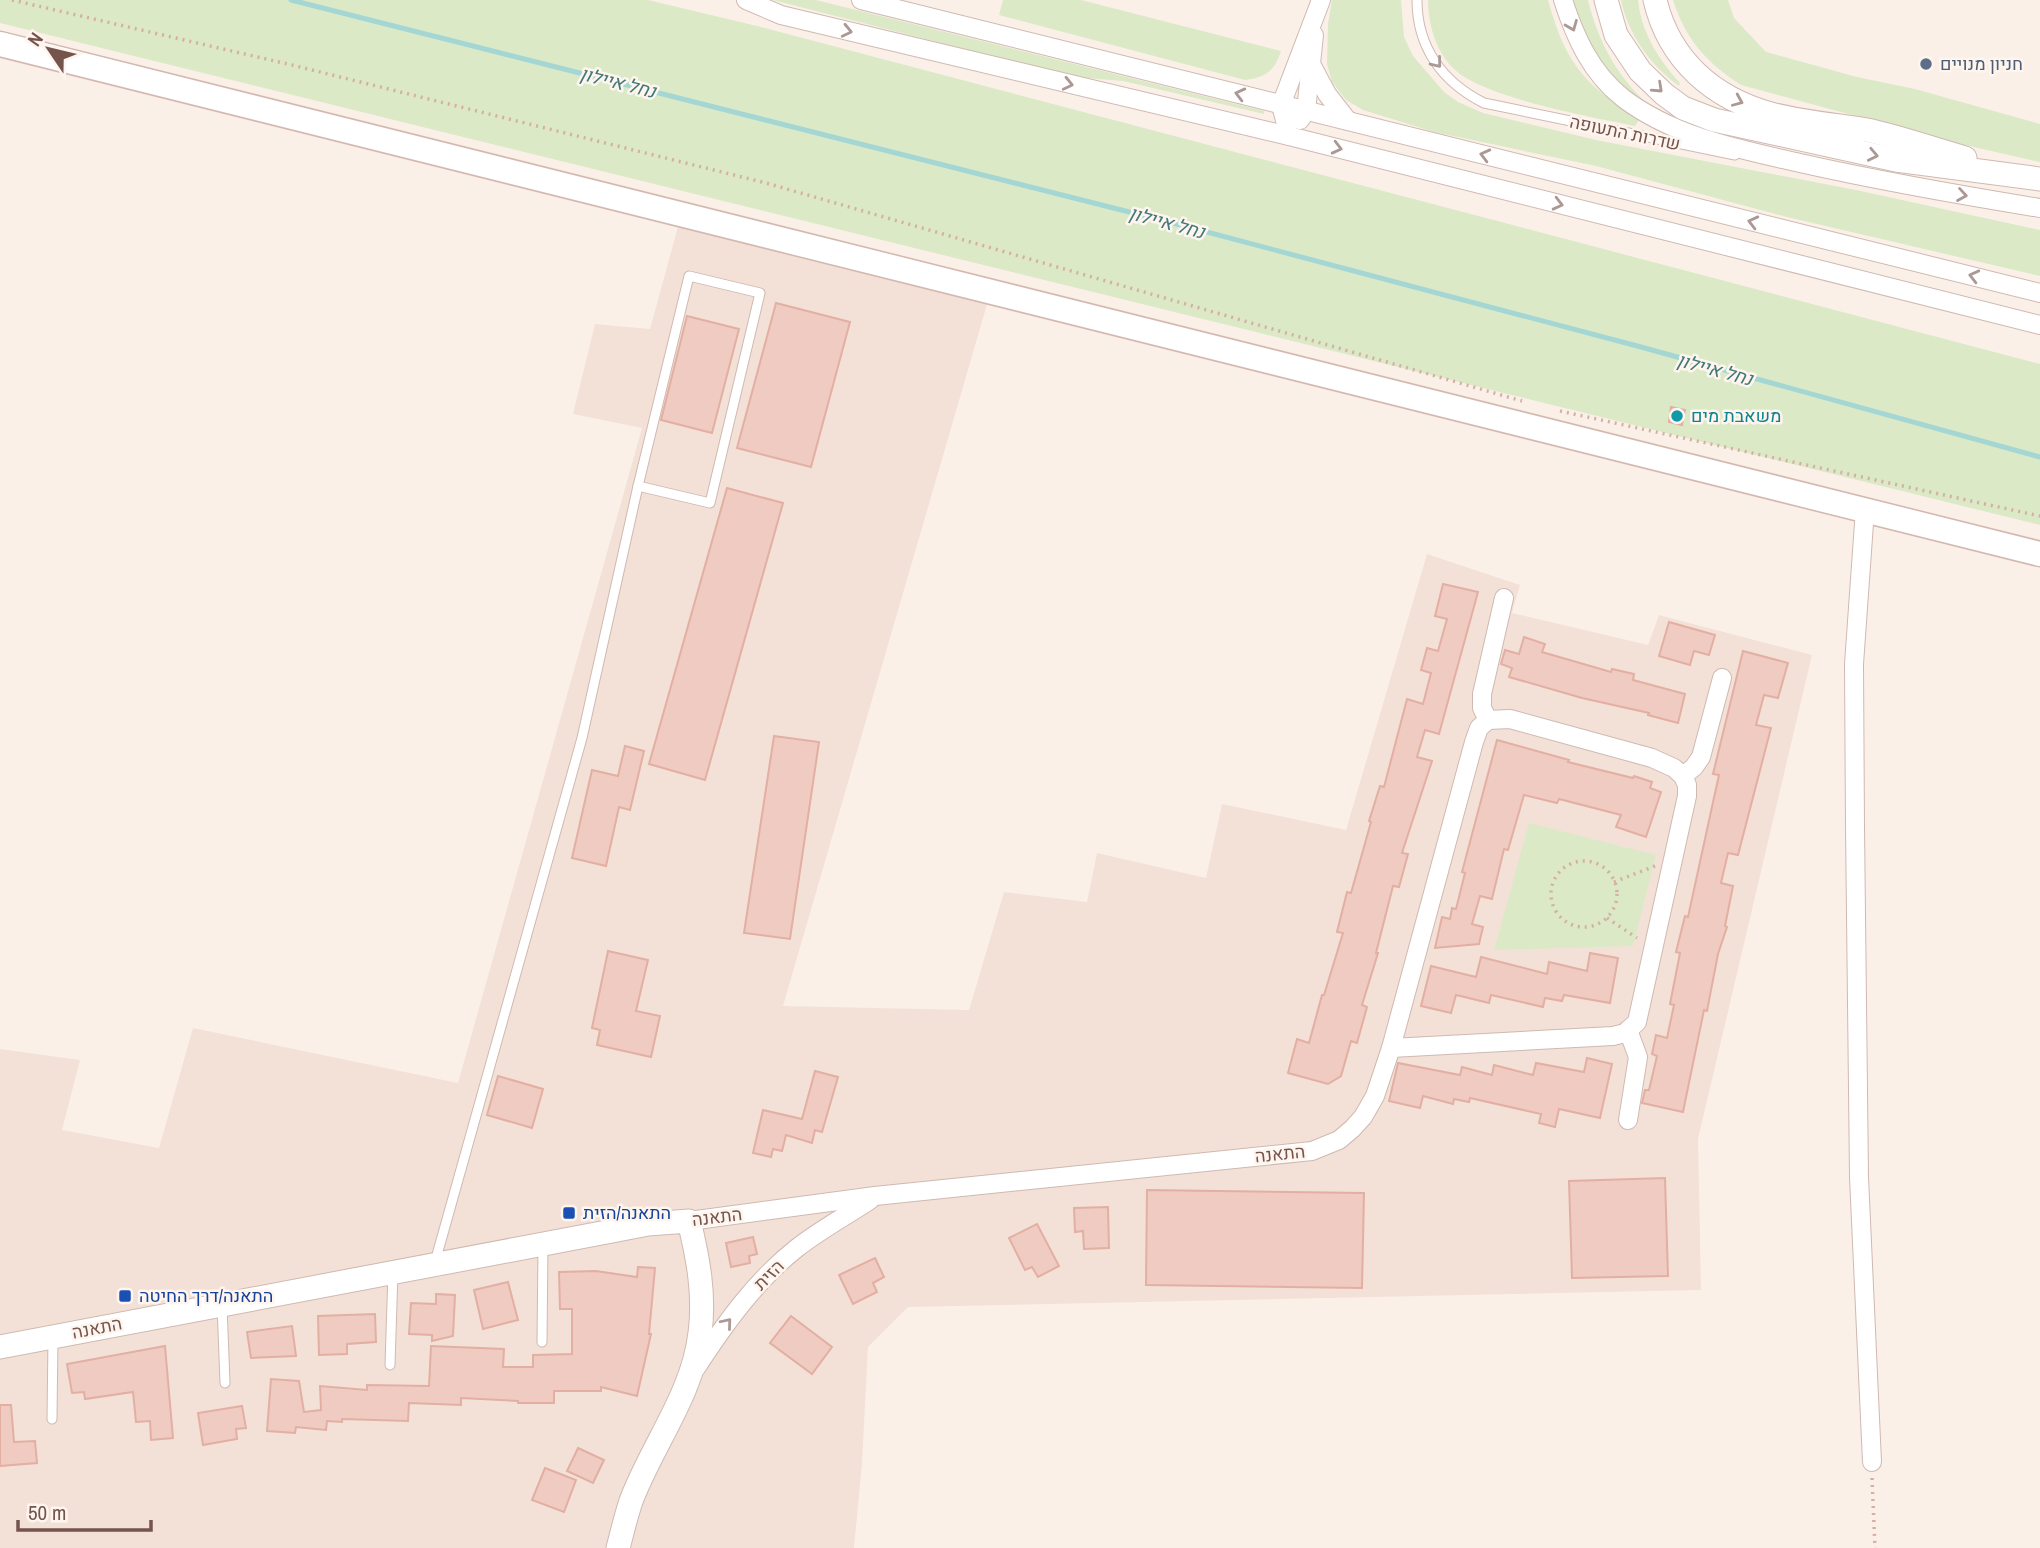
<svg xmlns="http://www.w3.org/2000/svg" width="2040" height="1548" font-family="'Archivo Narrow',Heebo,sans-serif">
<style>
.residential{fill:#f3e1d7}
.green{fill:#dbe9c7}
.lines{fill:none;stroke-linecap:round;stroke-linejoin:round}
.stream{stroke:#a4d6d4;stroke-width:5}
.building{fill:#f0cbc1;stroke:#e2afa2;stroke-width:2}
.service-casing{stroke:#cfb9b1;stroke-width:11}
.minor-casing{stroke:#cfb9b1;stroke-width:20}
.tertiary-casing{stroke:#cfb9b1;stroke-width:25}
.secondary-casing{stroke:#d2b8af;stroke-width:27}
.path{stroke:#d5aea4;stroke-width:3.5;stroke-dasharray:2 5;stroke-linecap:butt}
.service{stroke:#fff;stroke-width:9}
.minor{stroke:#fff;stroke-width:18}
.tertiary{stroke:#fff;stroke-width:23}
.secondary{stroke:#fff;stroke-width:24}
.oneway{stroke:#ac9894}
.service-dot{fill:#5c6f8a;stroke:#fef5ee;stroke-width:2.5}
.culture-dot{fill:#0f9aa8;stroke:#fef5ee;stroke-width:2.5}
.transit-dot{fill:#1a4fb4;stroke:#fef5ee;stroke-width:2.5}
.labels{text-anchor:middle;stroke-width:5;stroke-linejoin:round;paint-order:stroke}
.service-label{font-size:18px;fill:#4e5e75;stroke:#fef5ee;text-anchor:start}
.street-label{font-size:18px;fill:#75544d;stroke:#fef5ee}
.culture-label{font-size:18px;fill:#0d838f;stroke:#fef5ee;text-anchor:start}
.transit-label{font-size:18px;fill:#164399;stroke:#fef5ee;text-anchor:start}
.water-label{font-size:19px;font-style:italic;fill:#417878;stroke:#fef5ee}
</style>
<rect width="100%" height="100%" fill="#fbf0e8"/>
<path class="residential" d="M679 223 988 301 783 1006 969 1010 1004 892 1087 902 1097 853 1206 878 1222 804 1346 830 1427 554 1520 585 1512 613 1648 645 1659 615 1812 655 1698 1139 1701 1290 908 1307 868 1347 862 1464 854 1548H0V1049L80 1060 62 1130 159 1148 193 1028 458 1083 642 428 573 414 595 324 650 329Z"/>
<g class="green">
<path d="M0 0H648L757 26 2040 364V525L0 23Z"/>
<path d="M773 0H816L1264 111V114L1123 81 1074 77Z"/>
<path d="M1003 0H1081L1281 51C1275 70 1266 78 1245 80L999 15Z"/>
<path d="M1332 0H1401L1404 37 1413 56 1444 92 1458 102 1483 113 1596 140 1856 190 2040 230V276L1787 217 1596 166 1434 132 1363 110 1346 100 1332 82 1327 64 1328 24Z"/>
<path d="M1428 0H1548C1566 65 1584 83 1639 120L1635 126C1592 117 1484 98 1454 69 1436 52 1428 24 1428 0Z"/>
<path d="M1573 0H1588C1598 41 1617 77 1649 105 1606 77 1585 50 1573 0Z"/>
<path d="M1621 0H1638C1641 32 1659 60 1680 83L1679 86C1651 66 1628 34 1621 0Z"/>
<path d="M1673 0H1728L1734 18 1766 52 1857 77 1915 89 2040 124V162L1952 142 1741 85C1706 62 1686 40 1673 0Z"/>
<path d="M1529 823 1656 855 1633 946 1494 950Z"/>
</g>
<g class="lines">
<path class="stream" d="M291 0 1169 222 1641 347 2040 457"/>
</g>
<g class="building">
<path d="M776 303 850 322 811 467 737 448Z"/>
<path d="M687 316 739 329 712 433 661 420Z"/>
<path d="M1671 407 1685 410 1682 425 1669 422Z"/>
<path d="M727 488 783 503 705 780 649 764Z"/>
<path d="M1443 584 1478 592 1439 734 1425 730 1417 757 1432 761 1402 853 1408 854 1399 887 1393 886 1376 953H1378L1362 1005 1367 1007 1357 1043 1351 1041 1341 1076 1328 1084 1288 1073 1297 1039 1309 1043 1322 995H1324L1343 933 1337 932 1347 892 1351 893 1371 822 1369 821 1380 786 1384 787 1407 699 1423 704 1431 673 1421 670 1427 648 1438 651 1447 619 1435 616Z"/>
<path d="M1669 622 1715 635 1709 655 1694 651 1690 665 1659 656Z"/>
<path d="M1524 637 1545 644 1542 652 1611 672 1612 669 1634 674 1633 680 1685 694 1678 723 1648 715 1649 713 1582 698 1509 677 1512 668 1501 664 1505 650 1519 654Z"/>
<path d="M1743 651 1788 663 1778 698 1764 695 1756 725 1771 728 1738 855 1728 853 1721 883 1733 886 1725 926 1727 927 1718 954 1707 1011 1704 1010 1683 1112 1642 1103 1645 1090H1649L1657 1056 1652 1054 1656 1035 1667 1038 1674 1005 1670 1004 1680 953 1676 952 1685 916 1688 917 1715 793 1719 775 1713 774Z"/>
<path d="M774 736 819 742 790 939 744 933Z"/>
<path d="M1497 740 1569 760 1568 762 1633 778 1634 776 1652 782 1650 788 1661 792 1646 837 1616 827 1621 815 1559 799 1557 803 1524 795 1508 850 1504 849 1492 899 1480 896 1472 924 1483 927 1479 944 1435 948 1442 917 1450 919 1452 908 1456 909 1465 873 1462 872Z"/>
<path d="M625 746 644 751 630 810 619 807 606 866 572 858 592 770 618 776Z"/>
<path d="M608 951 648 960 636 1011 660 1016 651 1057 597 1045 600 1030 592 1028Z"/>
<path d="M1590 953 1618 958 1610 1003 1564 995 1562 1001 1545 998 1543 1007 1491 995 1489 1003 1456 995 1451 1013 1421 1006 1431 966 1476 977 1481 957 1547 974 1549 962 1587 971Z"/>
<path d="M1587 1058 1612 1064 1600 1118 1559 1109 1555 1127 1539 1123 1541 1114 1470 1098 1469 1102 1454 1099 1453 1104 1423 1096 1420 1108 1389 1101 1398 1063 1460 1075 1462 1067 1492 1075 1494 1065 1533 1075 1536 1063 1584 1072Z"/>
<path d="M815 1071 838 1077 822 1132 815 1130 812 1143 786 1135 782 1151 773 1149 771 1157 753 1153 763 1110 802 1119Z"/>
<path d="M498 1076 543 1089 532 1128 487 1115Z"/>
<path d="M1665 1178 1668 1276 1572 1278 1569 1181Z"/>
<path d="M1147 1190 1364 1193 1362 1288 1146 1285Z"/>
<path d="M1108 1207 1109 1248 1084 1249 1083 1231 1075 1232 1074 1208Z"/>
<path d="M1037 1224 1059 1266 1038 1277 1032 1267 1025 1270 1009 1238Z"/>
<path d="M753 1237 757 1254 749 1256 750 1263 731 1267 726 1243Z"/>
<path d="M875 1258 884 1277 873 1283 877 1292 853 1304 839 1275Z"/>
<path d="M638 1267 655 1268 649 1334H651L637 1396 601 1387V1391H554V1403H518V1401L461 1398V1405L409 1403 408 1421 342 1419V1422L327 1421 326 1430 296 1427 295 1433 267 1431 271 1379 299 1381 304 1412 321 1410 320 1386 367 1390V1385L429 1386 431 1346 504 1349 503 1367H533V1355L572 1354V1309H560L559 1272 596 1271 637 1277Z"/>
<path d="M508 1282 518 1320 483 1329 474 1290Z"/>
<path d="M436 1294 455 1295 453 1336 432 1341V1335L409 1334 411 1303 436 1304Z"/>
<path d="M375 1314 376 1342 347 1344V1354L319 1355 318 1316Z"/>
<path d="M791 1316 832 1347 812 1374 770 1343Z"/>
<path d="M292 1326 296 1356 251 1358 247 1332Z"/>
<path d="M165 1346 173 1438 151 1440 150 1421 136 1422 133 1392 85 1399 84 1392 72 1393 67 1364Z"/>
<path d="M0 1405H11L14 1442 35 1441 37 1463 0 1466Z"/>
<path d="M242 1406 246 1428 236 1429 237 1439 203 1445 198 1413Z"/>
<path d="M578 1448 604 1460 593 1483 567 1471Z"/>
<path d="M545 1468 576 1480 564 1512 532 1500Z"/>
</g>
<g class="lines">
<g class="service-casing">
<g id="service">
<path d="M1417 0C1417 47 1442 82 1484 103L1735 155"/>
<path d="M689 276 760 293 710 503 638 486Z"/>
<path d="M435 1262 582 738 638 486"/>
<path d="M222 1305 225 1383"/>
<path d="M542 1342 543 1246"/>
<path d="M390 1365 393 1272"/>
<path d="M52 1419 53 1337"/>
</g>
</g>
<g class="minor-casing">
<g id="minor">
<path d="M746 0 781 15 1289 136 2040 325"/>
<path d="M861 0 2040 293"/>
<path d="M1563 0C1575 37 1591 73 1623 98 1674 137 1739 149 1800 163 1880 181 1960 195 2040 208"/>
<path d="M1311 64 1327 94 1348 121"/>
<path d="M1300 120 1306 111 1314 35"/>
<path d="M1289 136 1281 105 1321 0"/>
<path d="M1865 509 1854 664 1855 827 1859 1177 1872 1462"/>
<path d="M1488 720 1510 719 1652 758 1674 768 1683 776"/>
<path d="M1391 1048 1613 1036 1625 1033 1637 1022 1687 796V785L1683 776 1694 767 1701 757 1722 678"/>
<path d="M1628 1120 1638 1057 1628 1030"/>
<path d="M689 1221 875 1196 1312 1151 1339 1140 1352 1129 1363 1117 1375 1096 1391 1048 1474 742 1479 728 1488 720 1482 708V694L1504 598"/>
<path d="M696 1368C724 1325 756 1280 797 1248 820 1230 846 1216 870 1200"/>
</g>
</g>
<g class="tertiary-casing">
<g id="tertiary">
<path d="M1606 0 1616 35 1640 71 1664 94 1683 108 1714 120 1896 160 2040 179"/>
<path d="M1655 0C1669 60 1713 98 1771 114 1802 122 1835 125 1867 130 1900 137 1933 149 1965 158"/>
<path d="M0 1347 612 1231 648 1224 689 1221C698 1258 705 1294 700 1333 693 1394 652 1445 631 1501 626 1516 622 1533 618 1548"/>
</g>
</g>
<g class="secondary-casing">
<path id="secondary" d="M0 44 2040 554"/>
</g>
<g class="path">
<path d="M12 0 292 65 766 183 1522 401"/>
<path d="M1560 411 2040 516"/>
<circle cx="1584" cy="894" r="33"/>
<path d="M1614 882 1655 866"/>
<path d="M1607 918 1637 938"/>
<path d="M1872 1478 1875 1548"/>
</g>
<use href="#service" class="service"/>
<use href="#minor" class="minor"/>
<use href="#tertiary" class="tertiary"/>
<use href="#secondary" class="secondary"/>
</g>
<defs><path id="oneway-chevron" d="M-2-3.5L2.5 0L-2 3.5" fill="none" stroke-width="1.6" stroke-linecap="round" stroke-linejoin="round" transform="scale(1.75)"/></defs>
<g class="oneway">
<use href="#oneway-chevron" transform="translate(1572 26) rotate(68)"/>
<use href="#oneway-chevron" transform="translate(847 31) rotate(13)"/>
<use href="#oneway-chevron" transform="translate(1437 63) rotate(51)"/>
<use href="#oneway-chevron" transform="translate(1068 84) rotate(13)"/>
<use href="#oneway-chevron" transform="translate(1658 88) rotate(43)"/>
<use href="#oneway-chevron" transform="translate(1240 94) rotate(-166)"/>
<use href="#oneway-chevron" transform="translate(1738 101) rotate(23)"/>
<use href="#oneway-chevron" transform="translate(1337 148) rotate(14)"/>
<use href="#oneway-chevron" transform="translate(1485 155) rotate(-166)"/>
<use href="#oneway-chevron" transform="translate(1873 155) rotate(12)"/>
<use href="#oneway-chevron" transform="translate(1962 195) rotate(9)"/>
<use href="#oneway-chevron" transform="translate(1558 204) rotate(14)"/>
<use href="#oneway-chevron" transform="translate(1753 222) rotate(-166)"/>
<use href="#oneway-chevron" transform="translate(1974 276) rotate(-166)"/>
<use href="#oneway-chevron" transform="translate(727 1323) rotate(-50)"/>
</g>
<circle class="service-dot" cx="1926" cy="64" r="7"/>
<circle class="culture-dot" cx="1677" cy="416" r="7"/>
<g class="transit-dot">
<rect x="562" y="1206" width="14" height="14" rx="3.5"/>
<rect x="118" y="1289" width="14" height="14" rx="3.5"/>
</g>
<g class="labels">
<g class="service-label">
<text x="1940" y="70">חניון מנויים</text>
</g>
<g class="street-label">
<text transform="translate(1625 133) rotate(12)" y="6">שדרות התעופה</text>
<text transform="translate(1280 1154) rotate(-6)" y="6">התאנה</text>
<text transform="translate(717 1217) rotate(-7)" y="6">התאנה</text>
<text transform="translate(769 1275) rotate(-45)" y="6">הזית</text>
<text transform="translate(97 1328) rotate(-11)" y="6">התאנה</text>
</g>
<g class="culture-label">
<text x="1691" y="422">משאבת מים</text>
</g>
<g class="transit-label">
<text x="583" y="1219">התאנה/הזית</text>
<text x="139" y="1302">התאנה/דרך החיטה</text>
</g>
<g class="water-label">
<text transform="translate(618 82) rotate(14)" y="7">נחל איילון</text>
<text transform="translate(1167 222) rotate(15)" y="7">נחל איילון</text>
<text transform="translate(1715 369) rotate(15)" y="7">נחל איילון</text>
</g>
</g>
<g transform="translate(49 49) rotate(305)" stroke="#fef5ee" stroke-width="5" paint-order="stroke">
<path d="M0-5L12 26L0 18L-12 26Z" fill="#75544d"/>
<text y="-10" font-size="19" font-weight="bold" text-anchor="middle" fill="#75544d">N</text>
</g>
<path d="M18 1520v10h133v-10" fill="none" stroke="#75544d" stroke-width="3.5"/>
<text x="28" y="1520" font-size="21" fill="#75544d" stroke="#fef5ee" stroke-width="5" paint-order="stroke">50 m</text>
</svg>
